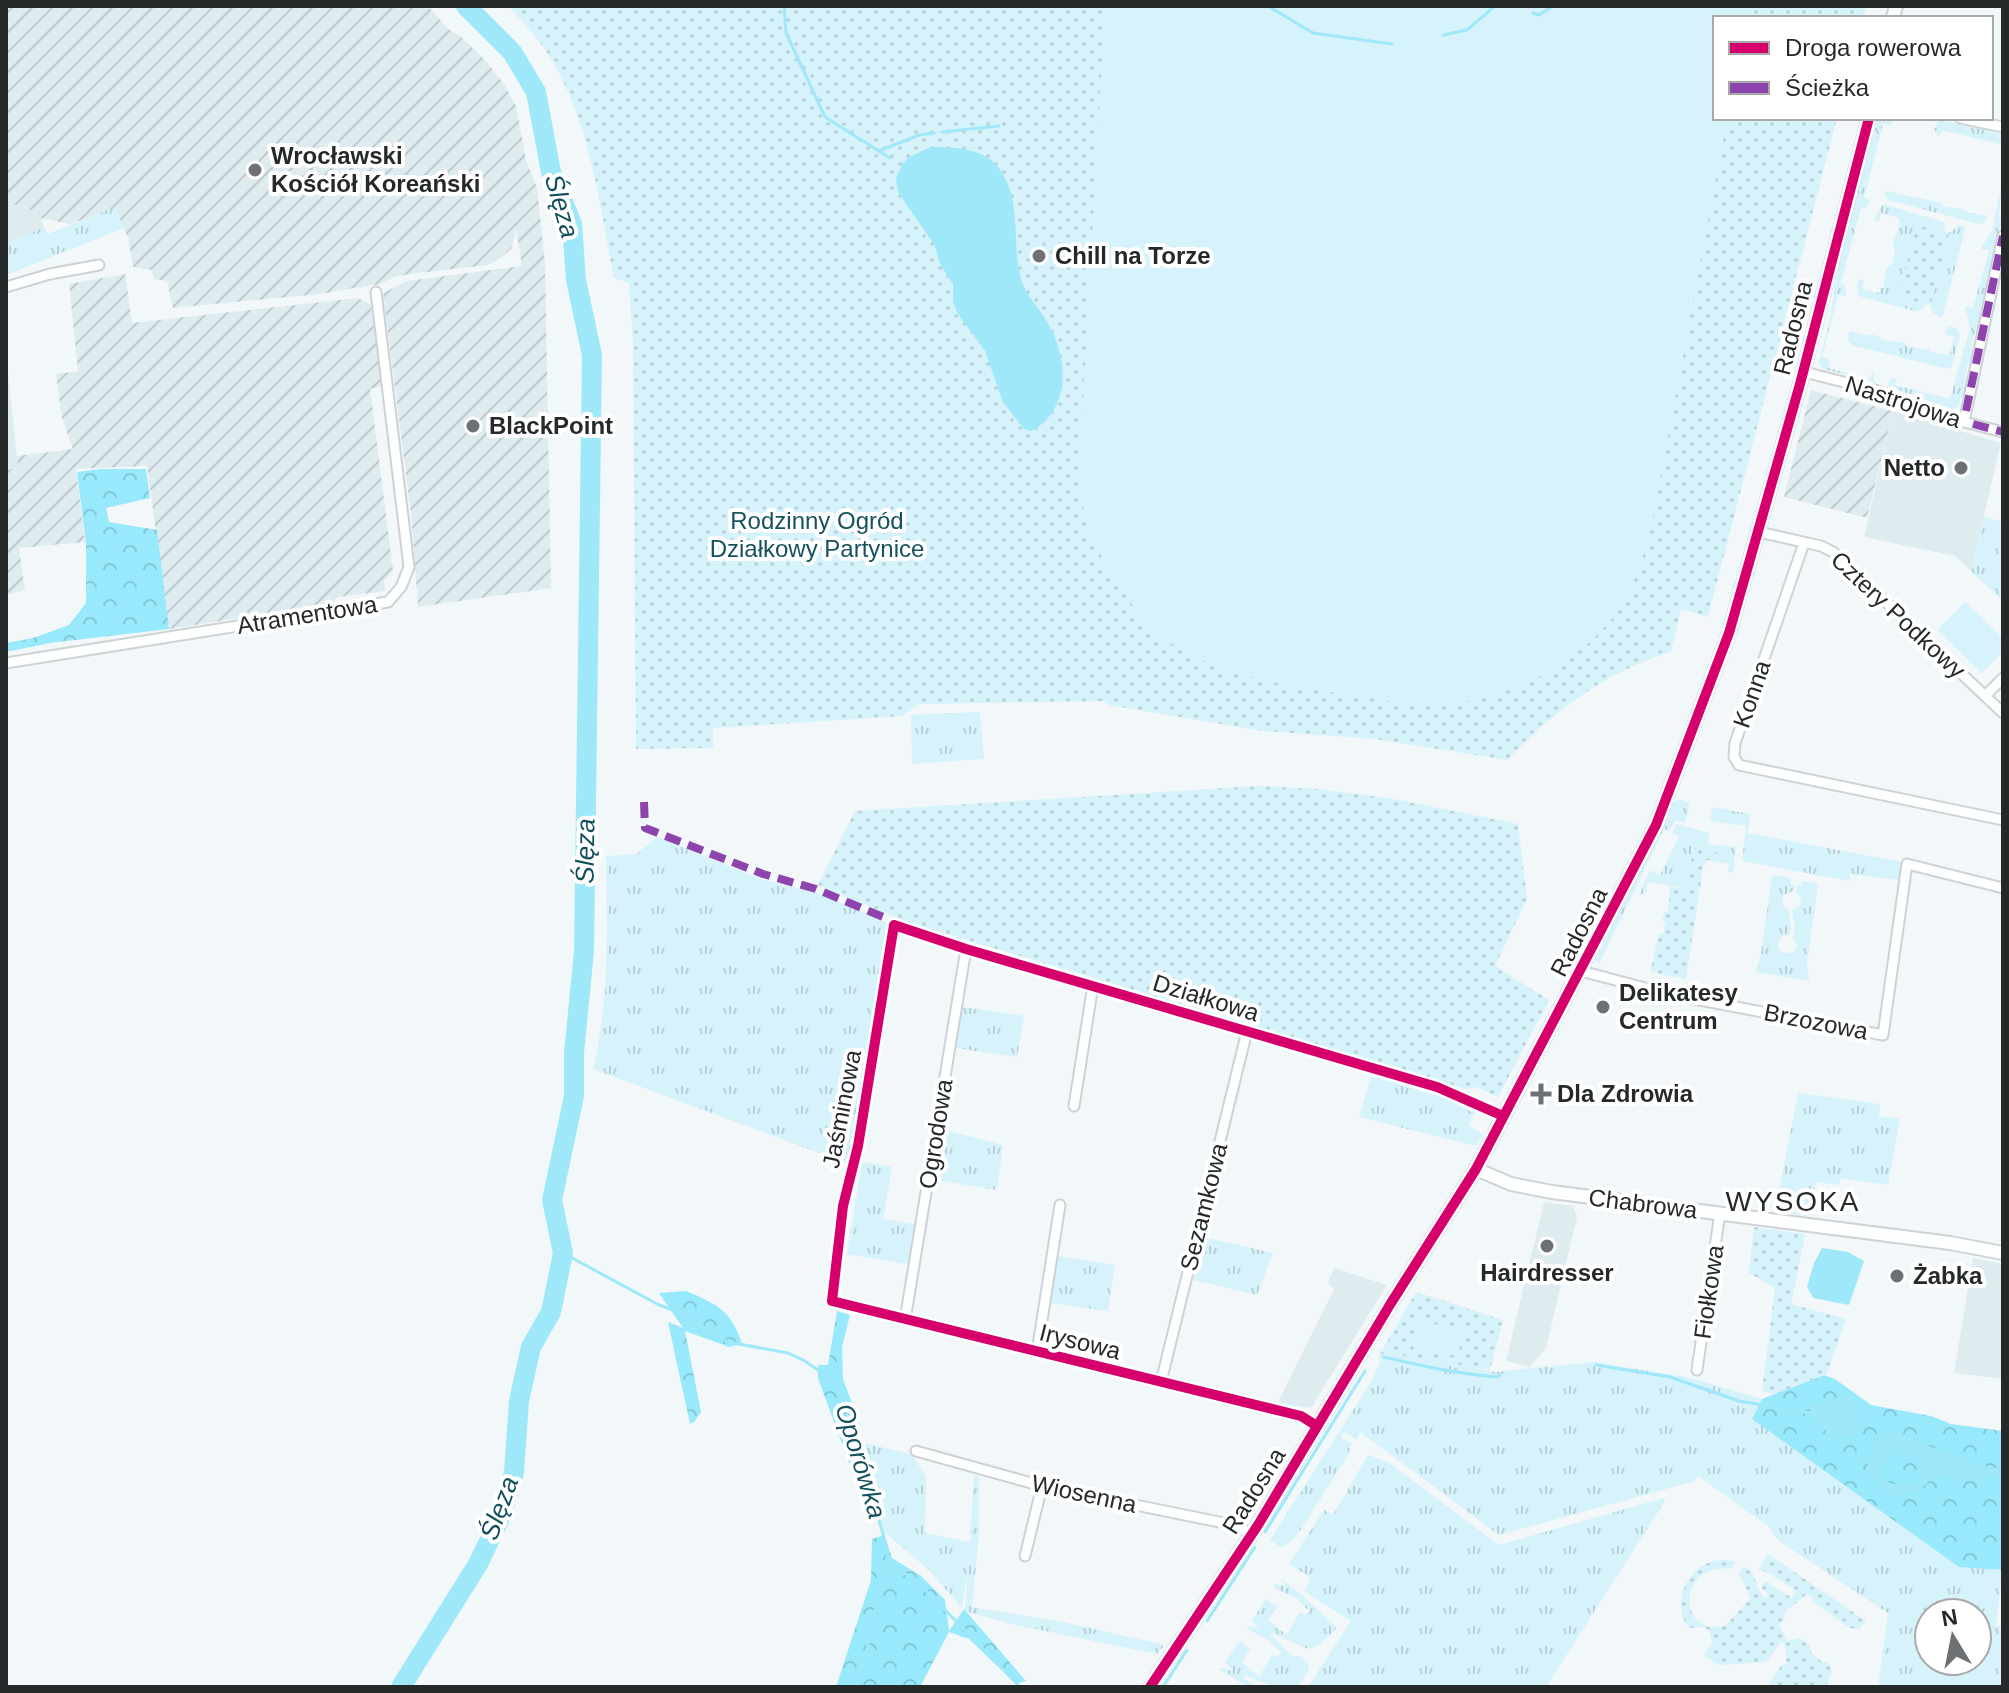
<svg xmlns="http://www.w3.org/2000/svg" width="2009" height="1693" font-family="Arial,sans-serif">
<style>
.built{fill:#deecf0}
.industrial{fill:url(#industrial-furrows)}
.grass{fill:url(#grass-tufts);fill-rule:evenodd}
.forest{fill:url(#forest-crowns)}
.park{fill:url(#park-dots)}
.pitch{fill:#d6f2fb}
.water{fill:#9fe8fa;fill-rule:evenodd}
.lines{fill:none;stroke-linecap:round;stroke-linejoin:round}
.stream{stroke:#9fe8fa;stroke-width:3}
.river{stroke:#9fe8fa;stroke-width:20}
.street-casing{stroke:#ced2d4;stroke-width:13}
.secondary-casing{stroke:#ced2d4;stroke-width:16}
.street{stroke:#fdfefe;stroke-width:9}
.secondary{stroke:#fdfefe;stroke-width:12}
.quiet{stroke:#8e44ad;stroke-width:8;stroke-dasharray:16 8;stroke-linecap:butt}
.cycleway-casing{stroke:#fff;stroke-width:15}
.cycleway{stroke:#d6006c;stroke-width:10}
.poi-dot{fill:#6d7173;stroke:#fff;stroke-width:3}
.labels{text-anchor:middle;stroke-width:8;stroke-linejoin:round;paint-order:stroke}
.poi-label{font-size:24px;font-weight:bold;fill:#25292a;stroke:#fff;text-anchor:start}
.street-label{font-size:24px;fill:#25292a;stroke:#fff}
.park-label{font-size:24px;fill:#16515e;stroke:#fff}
.water-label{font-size:26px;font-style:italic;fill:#134f5d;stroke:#fff}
.quarter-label{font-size:28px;letter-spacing:2px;fill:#25292a;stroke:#fff}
</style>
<defs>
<pattern id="industrial-furrows" width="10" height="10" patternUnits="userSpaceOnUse" patternTransform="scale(2)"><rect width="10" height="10" fill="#deecf0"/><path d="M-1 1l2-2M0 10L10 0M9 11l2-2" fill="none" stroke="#becace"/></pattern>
<pattern id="grass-tufts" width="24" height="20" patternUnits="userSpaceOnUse" patternTransform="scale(2)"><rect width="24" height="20" fill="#d6f2fb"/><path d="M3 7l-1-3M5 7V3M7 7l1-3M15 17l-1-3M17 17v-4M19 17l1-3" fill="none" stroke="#b8d0d7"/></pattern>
<pattern id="forest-crowns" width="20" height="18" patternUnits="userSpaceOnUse" patternTransform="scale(2)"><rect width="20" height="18" fill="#98e9fc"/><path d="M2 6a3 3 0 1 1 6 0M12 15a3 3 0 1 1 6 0" fill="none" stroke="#83c8d8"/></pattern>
<pattern id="park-dots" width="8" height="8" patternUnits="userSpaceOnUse" patternTransform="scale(2)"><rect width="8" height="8" fill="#d6f2fb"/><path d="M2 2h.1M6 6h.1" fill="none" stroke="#b8d0d7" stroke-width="1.8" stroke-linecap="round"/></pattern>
</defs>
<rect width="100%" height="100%" fill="#f2f8fa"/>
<g class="built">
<path d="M6 202 39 212 44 227 6 244Z"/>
<path d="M6 352 18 468 6 470Z"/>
<path d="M1893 411 2001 443 1971 571 1955 556 1864 537Z"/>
<path d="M1544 1202 1573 1206 1577 1217 1546 1348 1530 1367 1506 1361Z"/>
<path d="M1973 1258 2003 1264V1379L1954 1373Z"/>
<path d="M1334 1268 1387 1285 1311 1408 1280 1404 1279 1400 1334 1289 1328 1283Z"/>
</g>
<g class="industrial">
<path d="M6 6H428L447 28 461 37 486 61 504 84 516 106 526 160 537 188 545 262 551 588 418 607 411 514 383 293 407 281 522 266 516 229 512 248 498 260 487 265 410 274 394 277 380 284 319 294 173 308 167 281 154 279 152 270 133 267 128 238 115 208 70 224 41 218 38 212 6 202Z"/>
<path d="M125 274 132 323 358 298 371 305 382 386 370 389 393 571 384 580 385 591 338 597 331 604 169 629 147 466 76 469 85 542 19 548 25 590 6 595V470L18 468 17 456 73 449 62 418 56 374 78 371 69 284Z"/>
<path d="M1811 390 1893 411 1867 518 1784 497Z"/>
</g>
<g class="grass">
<path d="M1878 118H1893L1891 125 1883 124 1864 198 1871 200 1865 208H1861L1841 283 1845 285 1846 296 1838 295 1822 357 1830 360 1828 368 1870 379 1873 371 1875 382 1823 369 1819 362 1830 320 1840 256Z"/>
<path d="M1939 120 2003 134V145L1942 130 1939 137 1934 129Z"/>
<path d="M2003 178 1999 215 2002 221 1980 326C1972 335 1970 346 1973 356 1962 369 1967 382 1965 397H1961L1959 406 1953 410 1888 386 1889 380 1897 377 1895 385 1950 399 1970 328 1965 306 1973 308 1989 250 1981 248 1992 231Z"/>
<path d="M1886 191 1942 203V206L1967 210 1966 212 1987 216 1984 223 1979 224 1888 200 1885 196Z"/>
<path d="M1883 204 1944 222 1945 232 1917 225 1899 296 1926 304 1922 310 1915 311 1858 296V279L1864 280 1862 289 1879 293 1881 288H1883L1886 269 1892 264 1895 250 1893 242 1900 225 1899 218 1881 213 1879 222 1874 220Z"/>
<path d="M115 207 124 228 6 275V244L44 227 48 234Z"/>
<path d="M1959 225 1966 226 1942 318 1932 312 1931 305 1949 233Z"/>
<path d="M1947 326 1957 328 1960 335 1952 366 1948 369 1852 345 1848 341 1849 331 1869 336 1870 334 1881 337V339L1906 343V346L1930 350V352L1949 355 1954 337 1945 334Z"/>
<path d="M1984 517 2003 522V601L1971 571Z"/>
<path d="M980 712 984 759 912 764 911 715Z"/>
<path d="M1679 799 1690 803 1685 823 1675 820 1669 831 1664 829 1599 964 1596 960 1673 802Z"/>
<path d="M1712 807 1750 814 1748 833 1902 862 1901 880 1850 874V881L1742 861 1746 826 1710 821Z"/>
<path d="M1677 824 1709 833 1708 844 1736 847 1733 873 1728 872 1729 864 1718 862V853L1694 849 1687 889 1648 882 1646 892 1639 896 1650 870 1660 875 1679 836 1672 833Z"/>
<path d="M657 837 761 879 814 892 890 924 856 1138 849 1164 593 1069C610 1000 607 927 606 856L637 854Z"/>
<path d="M1772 875 1791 878 1790 884 1794 885 1793 891 1784 895 1782 901 1784 907 1789 910 1791 927 1789 935 1782 936 1778 942 1779 950 1786 954 1793 952 1797 946 1793 937 1795 927 1792 910 1801 904 1800 896 1796 892 1797 885 1801 886 1802 881 1818 883 1807 964 1809 981 1756 972 1761 954Z"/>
<path d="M963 1007 1024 1016 1017 1057 956 1048Z"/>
<path d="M1371 1076 1442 1097 1474 1113 1469 1126 1483 1134 1476 1146 1359 1117Z"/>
<path d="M1798 1093 1880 1104 1879 1116 1900 1119 1888 1185 1841 1178 1839 1185 1816 1182 1809 1216 1775 1212Z"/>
<path d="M944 1130 1003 1145 997 1190 936 1180Z"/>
<path d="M862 1162 892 1167 883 1219 915 1224 908 1264 847 1254Z"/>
<path d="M1203 1237 1273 1253 1257 1295 1193 1280Z"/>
<path d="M1058 1256 1115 1265 1108 1311 1051 1303Z"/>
<path d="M1383 1349 1495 1372 1595 1362 1691 1378 1762 1399 1752 1418 1959 1567 2003 1570 1996 1626 2003 1627V1687H1878L1888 1613 1779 1541 1768 1526 1698 1476 1695 1481 1499 1535 1360 1432 1357 1440 1344 1432 1341 1438 1352 1443 1347 1457 1298 1534 1288 1544 1280 1547 1270 1540 1373 1379 1380 1362 1379 1351ZM1929 1613H1977V1661H1929Z"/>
<path d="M857 1441 911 1454 926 1476 925 1533 970 1542 974 1476H979V1534L972 1607 1063 1622 1165 1645 1157 1654 1011 1624 971 1613 965 1610 968 1566 962 1608 929 1570 883 1531Z"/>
<path d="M1368 1455 1388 1462 1499 1545 1664 1498 1665 1501 1546 1687H1308L1351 1621 1304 1591 1311 1578 1289 1564 1324 1510 1333 1515Z"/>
<path d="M1281 1579C1302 1593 1318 1611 1337 1628L1318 1646 1308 1649 1272 1633 1271 1635 1293 1656H1301L1309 1664 1308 1672 1297 1687H1274L1245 1675 1244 1678 1256 1687H1248L1220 1670 1221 1667 1230 1671 1232 1669 1225 1663 1239 1641 1250 1649 1242 1662 1259 1677 1272 1655 1277 1657 1281 1653 1269 1640 1247 1629 1249 1626 1259 1628 1252 1621 1266 1599 1278 1607 1268 1620 1287 1635 1299 1613 1305 1615 1309 1611 1297 1599 1273 1587 1276 1584 1286 1586Z"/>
</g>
<g class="forest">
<path d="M101 469H146L150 498 106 508 109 522 157 530 169 629 50 643 6 652V643L33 638 69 625 86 603V544L77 472Z"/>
<path d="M686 1291C717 1304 731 1310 742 1344L729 1347 685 1331 701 1412 694 1422 690 1424 668 1322 683 1328 659 1293Z"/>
<path d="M837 1311 850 1315 842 1347 843 1379 859 1422 865 1470 858 1471 849 1463 818 1378V1365H828Z"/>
<path d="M1824 1375 1835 1379 1871 1405 1931 1416 1951 1424 2003 1431V1570L1959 1567 1752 1419 1762 1399Z"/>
<path d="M884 1535 892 1558 921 1576 945 1600 949 1631 964 1609 1026 1681 1016 1684 969 1639 949 1632 920 1687H836L871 1580 872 1539Z"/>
</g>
<g class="park">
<path d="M508 6H1866L1863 18H1715V118H1837L1708 617 1681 609 1671 652C1607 671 1553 712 1507 760L1375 739 1262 731 1109 705 1106 701 918 704 902 716 713 728V748L636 749 633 344 629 283 614 278C600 207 591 128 554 64 543 43 524 23 508 6Z"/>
<path d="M1917 225 1949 233 1931 305 1898 297Z"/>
<path d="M1259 786 1319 789 1388 798 1518 824 1527 899 1495 966 1549 1000 1498 1097 1476 1087 1466 1089 910 923 818 885 855 811Z"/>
<path d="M1693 849 1719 853 1718 862 1707 860 1703 868 1686 979 1650 972 1659 934H1663L1666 922 1662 921 1664 912H1668L1670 887 1687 889Z"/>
<path d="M1754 1227 1805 1234 1791 1304 1846 1319 1827 1374 1775 1394 1762 1391 1775 1288 1749 1273Z"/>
<path d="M1416 1292 1503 1320 1490 1370 1381 1352Z"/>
<path d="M1768 1554 1866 1621 1859 1629 1850 1628 1812 1601 1813 1598 1807 1594 1785 1612 1784 1620 1779 1625 1787 1641 1800 1638 1810 1646 1811 1653 1824 1663 1827 1661C1835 1671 1831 1677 1825 1687H1767L1781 1666 1786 1664V1649L1782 1641 1766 1662 1719 1665 1704 1655 1712 1643 1709 1630 1701 1627 1689 1628C1667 1602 1693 1549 1736 1562L1731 1569C1685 1563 1678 1616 1706 1626 1711 1628 1720 1626 1725 1626L1751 1598 1739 1574 1744 1566C1758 1575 1755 1588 1765 1598L1768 1595 1761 1587 1765 1581 1792 1598 1796 1591 1768 1572 1758 1570Z"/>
</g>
<g class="pitch">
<path d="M1105 6H1748L1746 18H1715V118H1727L1650 533C1641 559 1635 589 1618 611 1573 671 1497 707 1423 704 1395 703 1366 697 1339 693 1280 685 1215 674 1166 640 1145 626 1130 601 1116 580 1090 540 1083 520 1079 473Z"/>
<path d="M1965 602 2003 639V652L1982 673 1937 630Z"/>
<path d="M1417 1321 1463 1329 1458 1356 1413 1348Z"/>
</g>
<g class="water">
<path d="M931 147C953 147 985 148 999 168 1022 200 1012 240 1020 275 1024 295 1038 305 1047 322 1068 357 1072 408 1032 431L1024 429 1003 402 985 351 958 314 953 302V284L940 264 935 246 898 192 896 178 902 164 909 157Z"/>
<path d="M1822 1248 1848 1252 1864 1261 1849 1305 1813 1298 1807 1287 1814 1263Z"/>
<path d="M1847 1396 1858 1403 1860 1428 1854 1435 1840 1440 1817 1425 1809 1413 1811 1406Z"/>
<path d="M1892 1432 1974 1463 2001 1469 2003 1476 1963 1481 1942 1474 1934 1476C1922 1491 1902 1504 1883 1490 1877 1486 1876 1481 1869 1478 1864 1458 1873 1440 1892 1432ZM1897 1451C1911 1454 1921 1456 1925 1471L1914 1483C1899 1486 1881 1486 1880 1467Z"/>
</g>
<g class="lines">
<g class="stream">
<path d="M784 6 786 33 825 117 890 158"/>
<path d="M1268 6 1313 33 1392 44"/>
<path d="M1533 13 1539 15 1553 6"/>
<path d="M1443 35 1467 30 1495 6"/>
<path d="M942 132 999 126"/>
<path d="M879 151 919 135 934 133"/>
<path d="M563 1253 657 1304 685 1315 728 1342 788 1353 805 1361 829 1378 842 1395 888 1551 886 1565 914 1578 1020 1687"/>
<path d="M1384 1357C1421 1366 1459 1374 1497 1377L1500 1375"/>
<path d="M1596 1365 1670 1377 1739 1401 1809 1413"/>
<path d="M1265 1532 1365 1371"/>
<path d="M1207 1621 1255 1547"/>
<path d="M856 1687C870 1647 875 1605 886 1565"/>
<path d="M1163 1687 1187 1650"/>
</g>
<path class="river" d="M401 1687 478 1564 500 1518 514 1472 519 1401 531 1347 551 1312 563 1253 552 1200 574 1096V1053L584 951 592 355 576 280 572 224 551 172 536 92 512 52 466 6"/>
<g class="street-casing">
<g id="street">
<path d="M1960 118 2003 127"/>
<path d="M6 287 50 274 99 265"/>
<path d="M1804 372 1879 391 1964 422 2003 432"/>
<path d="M1964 422 2003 236"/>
<path d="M1759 532 1821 546 1833 552 2003 713"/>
<path d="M1804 543 1735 743 1734 757 1739 765 2003 820"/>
<path d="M6 663 388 602 401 587 409 567 376 292"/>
<path d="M1985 696 2003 678"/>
<path d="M1581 971 1668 994 1883 1035 1907 864 2003 888"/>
<path d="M1074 1106 1093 985"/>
<path d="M905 1320 966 949"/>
<path d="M1037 1352 1060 1205"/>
<path d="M1697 1370 1720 1213"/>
<path d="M1161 1382 1247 1031"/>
<path d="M1317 1426 1301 1416 832 1301 843 1206 858 1146 894 925 966 949 1437 1087 1503 1116"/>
<path d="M916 1451 1042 1486 1234 1525 1252 1534"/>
<path d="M1025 1556 1042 1486"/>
</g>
</g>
<g class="secondary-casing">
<g id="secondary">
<path d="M1893 18 1896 6"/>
<path d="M1476 1169 1511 1184 1552 1192 1950 1243 2003 1253"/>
<path d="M1150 1687 1258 1525 1391 1303 1476 1169 1656 825 1729 633 1800 384 1869 118"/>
</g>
</g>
<use href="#street" class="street"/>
<use href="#secondary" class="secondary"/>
<g class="quiet">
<path d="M1966 411 2003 236"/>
<path d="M1973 424 2003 432"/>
<path d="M644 802 645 828 763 874 816 889 888 919 894 925"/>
</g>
<g class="cycleway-casing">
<g id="cycleway">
<path d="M1317 1426 1301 1416 832 1301 843 1206 858 1146 894 925 966 949 1437 1087 1503 1116"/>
<path d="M1150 1687 1258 1525 1391 1303 1476 1169 1656 825 1729 633 1800 384 1869 118"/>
</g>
</g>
<use href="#cycleway" class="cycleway"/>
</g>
<g class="poi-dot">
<circle cx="255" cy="170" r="8"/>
<circle cx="1039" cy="256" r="8"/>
<circle cx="473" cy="426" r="8"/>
<circle cx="1961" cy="468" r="8"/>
<circle cx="1603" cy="1007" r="8"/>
<path d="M1537 1082h8v8h8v8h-8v8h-8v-8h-8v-8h8z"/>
<circle cx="1547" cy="1246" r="8"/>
<circle cx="1897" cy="1276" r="8"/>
</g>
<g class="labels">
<g class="poi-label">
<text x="271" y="164">Wrocławski<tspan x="271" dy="28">Kościół Koreański</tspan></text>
<text x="1055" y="264">Chill na Torze</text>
<text x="489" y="434">BlackPoint</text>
<text x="1945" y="476" text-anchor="end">Netto</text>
<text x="1619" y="1001">Delikatesy<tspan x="1619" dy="28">Centrum</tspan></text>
<text x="1557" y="1102">Dla Zdrowia</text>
<text x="1547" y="1281" text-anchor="middle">Hairdresser</text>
<text x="1913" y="1284">Żabka</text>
</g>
<g class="street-label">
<text transform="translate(1793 328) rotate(-76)" y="8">Radosna</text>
<text transform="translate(1903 402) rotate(18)" y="8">Nastrojowa</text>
<text transform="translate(307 615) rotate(-9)" y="8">Atramentowa</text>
<text transform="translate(1898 615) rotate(43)" y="8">Cztery Podkowy</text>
<text transform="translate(1752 694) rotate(-71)" y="8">Konna</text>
<text transform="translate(1579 932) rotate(-63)" y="8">Radosna</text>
<text transform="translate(1206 998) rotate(17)" y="8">Działkowa</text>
<text transform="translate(1816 1022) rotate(11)" y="8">Brzozowa</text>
<text transform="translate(842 1109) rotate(-79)" y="8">Jaśminowa</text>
<text transform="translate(936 1134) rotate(-81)" y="8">Ogrodowa</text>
<text transform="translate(1643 1204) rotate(7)" y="8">Chabrowa</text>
<text transform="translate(1204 1207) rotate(-76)" y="8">Sezamkowa</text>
<text transform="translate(1709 1292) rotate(-82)" y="8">Fiołkowa</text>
<text transform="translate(1080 1342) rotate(14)" y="8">Irysowa</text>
<text transform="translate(1254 1491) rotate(-58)" y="8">Radosna</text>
<text transform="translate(1084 1494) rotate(12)" y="8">Wiosenna</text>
</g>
<g class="park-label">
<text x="817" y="529">Rodzinny Ogród<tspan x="817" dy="28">Działkowy Partynice</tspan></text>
</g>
<g class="water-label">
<text transform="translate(562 206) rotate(74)" y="9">Ślęza</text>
<text transform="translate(585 851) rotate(-89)" y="9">Ślęza</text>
<text transform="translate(861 1461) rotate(73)" y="9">Oporówka</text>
<text transform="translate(499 1508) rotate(-70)" y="9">Ślęza</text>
</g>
<g class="quarter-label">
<text x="1793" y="1211">WYSOKA</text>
</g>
</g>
<rect width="2009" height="1693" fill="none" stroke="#25292a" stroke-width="16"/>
<rect x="1713" y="16" width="280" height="104" fill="#ffffff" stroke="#a8a9aa" stroke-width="2"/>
<rect x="1729" y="42" width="40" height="12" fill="#d6006c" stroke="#a8a9aa" stroke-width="2"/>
<text x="1785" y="56" font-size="24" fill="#25292a">Droga rowerowa</text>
<rect x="1729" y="82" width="40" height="12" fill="#8e44ad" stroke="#a8a9aa" stroke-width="2"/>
<text x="1785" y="96" font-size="24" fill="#25292a">Ścieżka</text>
<g transform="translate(1953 1637) rotate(350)"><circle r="38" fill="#ffffff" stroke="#a8a9aa" stroke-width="2"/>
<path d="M0-6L14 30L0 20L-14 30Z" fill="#6d7173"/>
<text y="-12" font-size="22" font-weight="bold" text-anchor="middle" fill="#25292a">N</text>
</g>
</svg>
